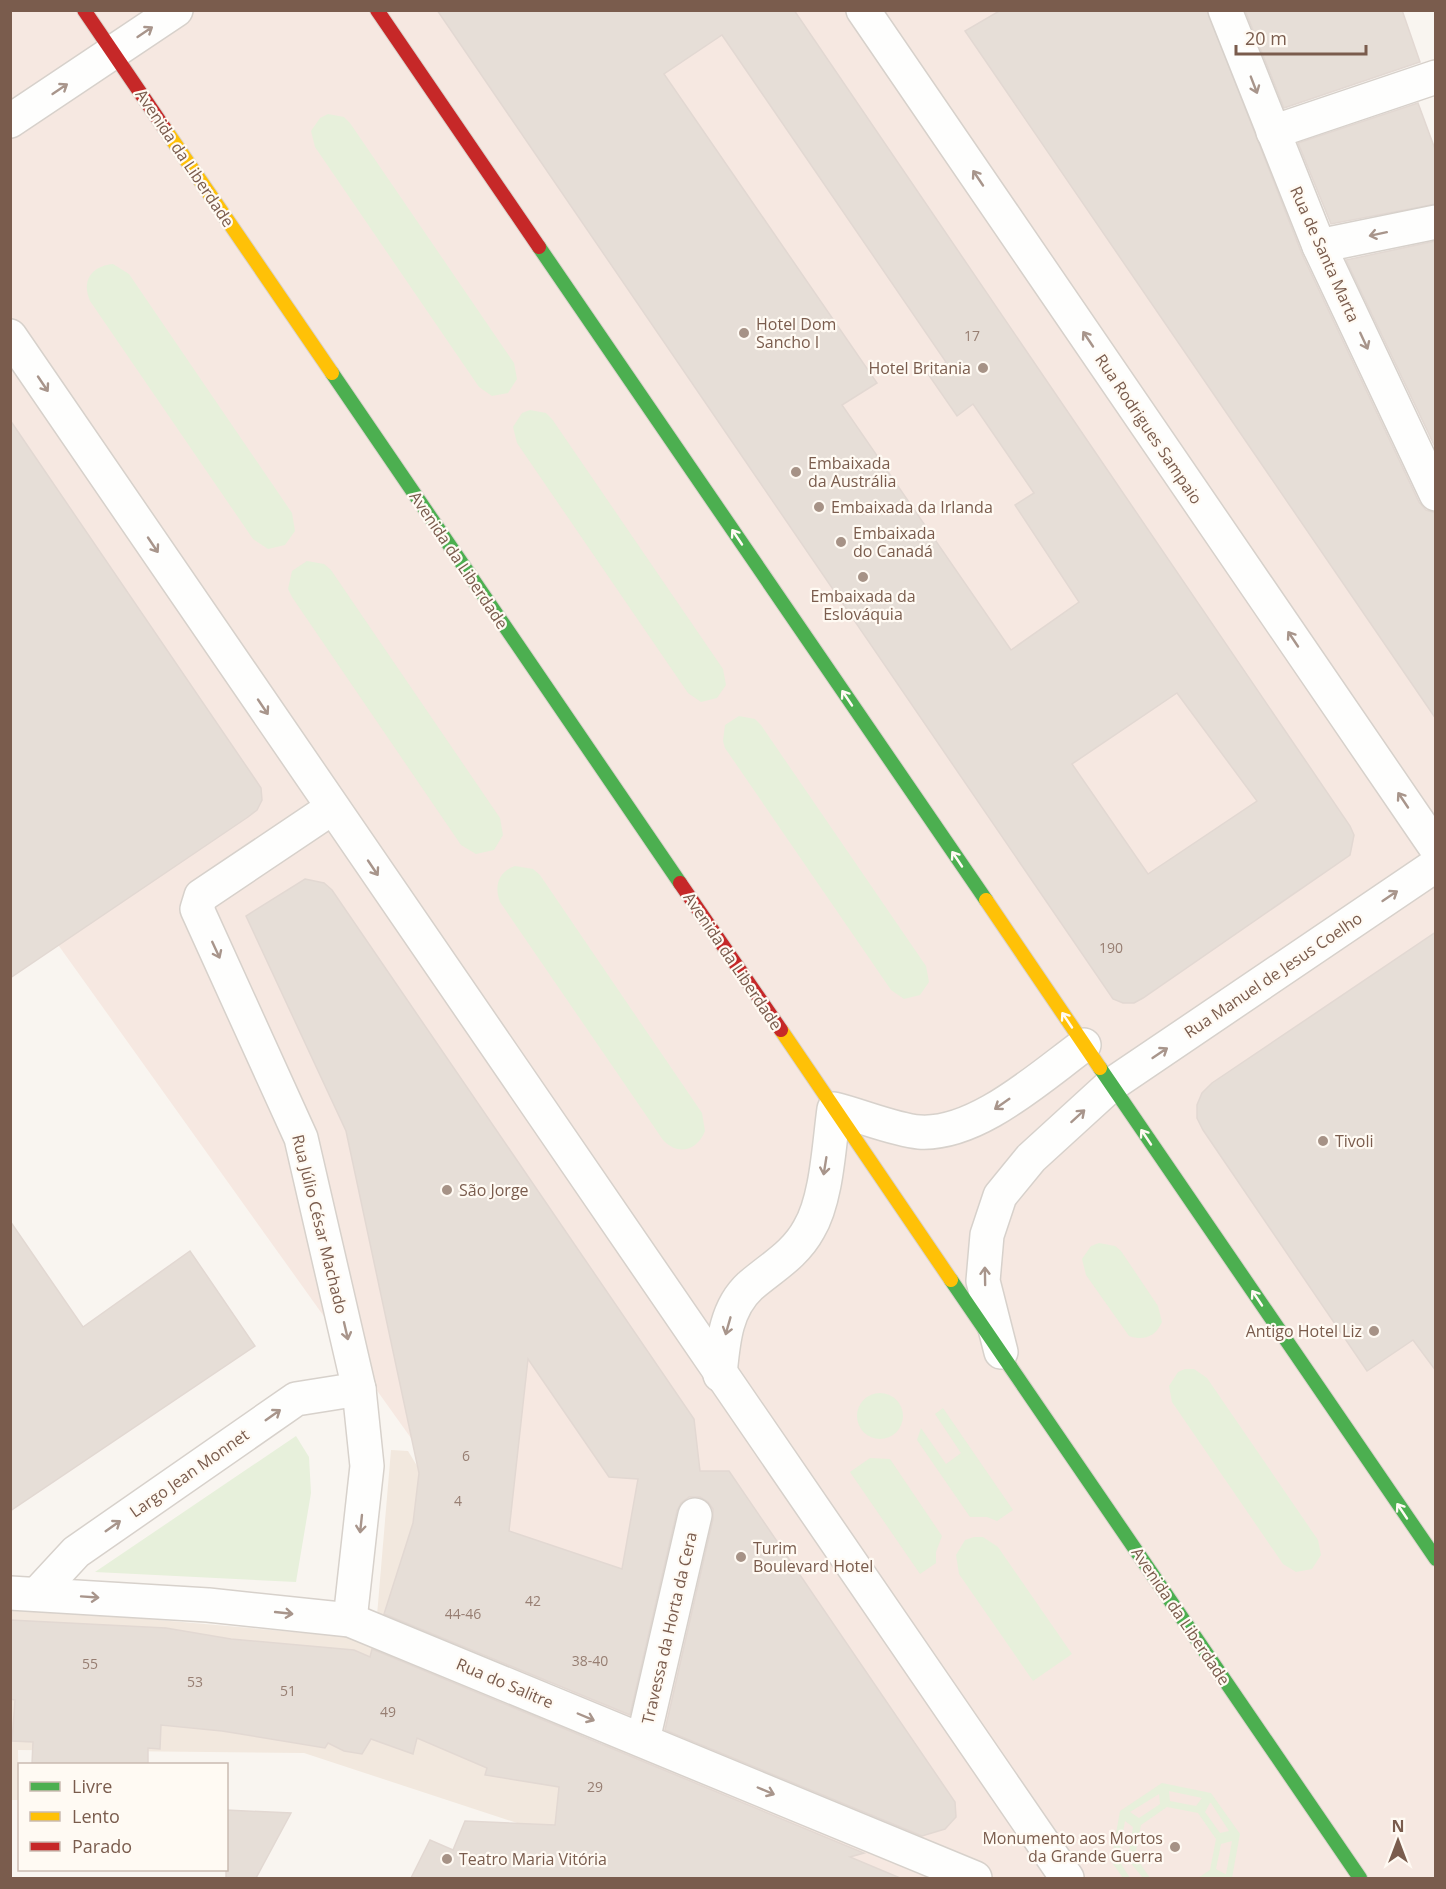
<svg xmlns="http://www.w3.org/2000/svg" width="1446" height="1889" font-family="'Open Sans',sans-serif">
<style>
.residential{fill:#f2e8de}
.commercial{fill:#f6e8e1}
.green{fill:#e7f0db;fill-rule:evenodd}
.building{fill:#e6ded7;stroke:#e2d8d2;stroke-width:1.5;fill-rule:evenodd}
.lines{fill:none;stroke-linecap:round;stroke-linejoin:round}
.street-casing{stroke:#d7d1cb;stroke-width:36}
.fast-casing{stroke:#d9d2cb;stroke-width:16}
.slow-casing{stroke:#d9d2cb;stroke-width:16}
.jam-casing{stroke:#d9d2cb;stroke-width:16}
.street{stroke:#fefefd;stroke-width:33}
.fast{stroke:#4caf50;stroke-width:14}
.slow{stroke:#ffc107;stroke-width:14}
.jam{stroke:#c62828;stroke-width:14}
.oneway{stroke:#a8958b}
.oneway2{stroke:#fffaf3}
.poi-dot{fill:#a69286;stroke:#fffaf3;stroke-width:2}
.labels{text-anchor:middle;stroke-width:4.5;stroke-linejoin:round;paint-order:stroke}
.number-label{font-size:14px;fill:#977e72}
.street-label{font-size:16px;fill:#7a5c4d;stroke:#fffaf3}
.poi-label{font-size:16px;fill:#7a5c4d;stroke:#fffaf3;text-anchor:start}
</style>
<rect width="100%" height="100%" fill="#f9f5f0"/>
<path class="residential" d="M391 1450 408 1451 663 1871 304 1753 18 1750 19 1800H11L10 1607 375 1639Z"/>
<path class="commercial" d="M10 11H1067L1435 578V1878H686L441 1480 11 879Z"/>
<g class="green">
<path d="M328 114 344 117 350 123 514 363 517 379 508 393 492 396 479 387 315 147 311 131 320 118Z"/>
<path d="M113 264 129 274 292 513 295 531 285 545 268 549 253 539 90 301C81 280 92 266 113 264Z"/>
<path d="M530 410 546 413 552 419 723 669 726 685 717 698 701 702 688 693 517 443 513 427 522 413Z"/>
<path d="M307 561 324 564 331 570 500 818 503 835 494 850 476 854 461 845 292 597 288 589 292 571Z"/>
<path d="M739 716 755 719 761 725 926 966 929 982 920 995 904 999 891 990 725 748 723 741 725 725Z"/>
<path d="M515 866 533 869 540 875 702 1113 705 1131C697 1151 678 1156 663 1140L500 902C494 886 498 872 515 866Z"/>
<path d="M1099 1243 1115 1246 1121 1251 1158 1306 1162 1322C1155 1337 1144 1341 1129 1336L1086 1275 1082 1259 1091 1246Z"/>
<path d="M1185 1369H1194L1207 1378 1318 1540 1321 1555 1312 1569 1296 1572 1283 1564 1172 1402 1169 1386 1178 1372Z"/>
<circle cx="880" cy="1416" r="23"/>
<path d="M943 1408 1013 1510 997 1521 987 1517H970L917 1440 921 1428 946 1464 961 1453 935 1414Z"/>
<path d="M296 1436 309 1457 311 1493 296 1582 95 1572Z"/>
<path d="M870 1458 890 1459 942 1536 936 1552V1563L920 1574 850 1472Z"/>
<path d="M974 1537H983L998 1547 1072 1654 1033 1681 959 1574 956 1555 965 1540Z"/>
<path d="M1162 1783 1211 1793 1240 1834 1232 1878H1198L1210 1870 1216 1839 1198 1813 1167 1807 1141 1825 1135 1856 1150 1878H1143L1130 1862 1121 1864 1130 1878H1123L1111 1861 1120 1811ZM1169 1792V1791L1202 1798 1196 1806 1170 1801ZM1159 1794 1160 1804 1139 1818 1130 1812ZM1210 1803H1211L1229 1831 1220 1833 1205 1812ZM1125 1821 1133 1827 1129 1852 1119 1854ZM1232 1841 1226 1874H1225L1216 1869 1221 1844Z"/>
</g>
<g class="building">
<path d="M437 10H794L1350 826 1354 835 1350 855 1143 998 1134 1003H1123L1113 999ZM722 35 946 362 928 374 957 416 973 404 1034 493 1015 505 1079 602 1011 650 842 405 877 383 664 74ZM1177 693 1257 801 1148 874 1072 764Z"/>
<path d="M1001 10H1207L1302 254 1419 502 1426 510 1436 513V719L965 31Z"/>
<path d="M1245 10H1402L1420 62 1284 108Z"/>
<path d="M1418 103 1436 152V204L1331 224 1298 143Z"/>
<path d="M1436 241V449L1346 260Z"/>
<path d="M10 420 255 779 261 788 262 800 257 810 248 817 10 978Z"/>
<path d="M305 879 324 883 332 890 694 1419 700 1471H729L955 1802 956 1817 945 1829 922 1836 665 1730 713 1519V1509L708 1502 700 1497H689L681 1503 677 1511 630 1715 384 1614 413 1523 419 1473 346 1131 246 916ZM528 1359 609 1477 638 1479 622 1569 509 1531Z"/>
<path d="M1436 932V1371L1413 1340 1367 1371 1203 1130 1197 1118V1105L1202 1093 1212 1083Z"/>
<path d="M10 1221 83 1327 190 1251 255 1346 10 1511Z"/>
<path d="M10 1620 166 1628 231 1639 354 1650 370 1657 372 1649 864 1853 850 1857 900 1878H411L430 1840 453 1850 465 1821 555 1825 559 1787 485 1775 487 1768 417 1738 413 1754 371 1739 362 1754 344 1751 328 1743 325 1748 222 1731 161 1725 160 1749 148 1748V1764H32L33 1742 12 1741 15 1700 10 1699Z"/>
<path d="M226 1810 291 1813 256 1878H226Z"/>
</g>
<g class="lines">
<g class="street-casing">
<g id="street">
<path d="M863 10 1436 848"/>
<path d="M1225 10 1319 246 1436 494"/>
<path d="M10 121 176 10"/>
<path d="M1273 132 1436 77"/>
<path d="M1319 246 1436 222"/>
<path d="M10 336 1067 1878"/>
<path d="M332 808 201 896 197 909 301 1138 359 1389 367 1466 350 1620"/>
<path d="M1001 1352 983 1281 987 1235 1000 1196 1031 1158 1111 1085 1436 865"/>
<path d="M720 1375C723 1344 725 1309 750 1286 772 1267 795 1255 809 1229 827 1199 829 1144 834 1109 859 1115 895 1130 919 1132 976 1136 1040 1077 1084 1045"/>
<path d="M10 1593 208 1605 350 1620 975 1878"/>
<path d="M38 1593 76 1552 296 1399 359 1389"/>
<path d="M643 1740 695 1515"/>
</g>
</g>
<g class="fast-casing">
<g id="fast">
<path d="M539 247 986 900"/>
<path d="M332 373 680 883"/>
<path d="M1100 1068 1436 1559"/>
<path d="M951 1280 1360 1878"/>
</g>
</g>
<g class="slow-casing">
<g id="slow">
<path d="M165 129 332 373"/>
<path d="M986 900 1100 1068"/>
<path d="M781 1030 951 1280"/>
</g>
</g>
<g class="jam-casing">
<g id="jam">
<path d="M84 10 165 129"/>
<path d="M377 10 539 247"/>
<path d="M680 883 781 1030"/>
</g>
</g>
<use href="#street" class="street"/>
<use href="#fast" class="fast"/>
<use href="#slow" class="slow"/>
<use href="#jam" class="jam"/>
</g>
<defs><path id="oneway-shaft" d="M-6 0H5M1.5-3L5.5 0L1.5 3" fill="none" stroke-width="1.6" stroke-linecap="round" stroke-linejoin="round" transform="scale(1.5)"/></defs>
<g class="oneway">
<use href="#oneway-shaft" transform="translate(145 32) rotate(-34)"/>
<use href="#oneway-shaft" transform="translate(1254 85) rotate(69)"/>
<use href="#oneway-shaft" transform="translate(60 89) rotate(-34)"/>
<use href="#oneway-shaft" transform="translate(978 178) rotate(-124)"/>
<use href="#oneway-shaft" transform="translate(1378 234) rotate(168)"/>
<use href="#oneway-shaft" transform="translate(1088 339) rotate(-124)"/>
<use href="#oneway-shaft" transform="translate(1364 341) rotate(65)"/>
<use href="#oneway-shaft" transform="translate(43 384) rotate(56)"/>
<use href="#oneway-shaft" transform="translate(153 545) rotate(56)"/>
<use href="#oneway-shaft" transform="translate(1293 639) rotate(-124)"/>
<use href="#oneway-shaft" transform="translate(263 707) rotate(56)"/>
<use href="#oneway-shaft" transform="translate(1403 800) rotate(-124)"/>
<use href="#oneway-shaft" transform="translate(373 868) rotate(56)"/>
<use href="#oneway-shaft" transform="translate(1390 896) rotate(-34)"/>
<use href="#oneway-shaft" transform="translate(216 950) rotate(65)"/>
<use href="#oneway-shaft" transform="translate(1160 1053) rotate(-34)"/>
<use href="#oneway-shaft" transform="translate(1002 1104) rotate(145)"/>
<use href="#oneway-shaft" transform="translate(1078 1116) rotate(-42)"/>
<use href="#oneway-shaft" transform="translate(825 1166) rotate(99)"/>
<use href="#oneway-shaft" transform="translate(985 1276) rotate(-91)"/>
<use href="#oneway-shaft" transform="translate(728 1326) rotate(106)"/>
<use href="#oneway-shaft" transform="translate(346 1331) rotate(77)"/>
<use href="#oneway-shaft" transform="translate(273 1415) rotate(-35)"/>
<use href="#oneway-shaft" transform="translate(361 1524) rotate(96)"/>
<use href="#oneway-shaft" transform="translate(113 1526) rotate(-35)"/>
<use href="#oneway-shaft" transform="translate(90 1597) rotate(4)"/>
<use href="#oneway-shaft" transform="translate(284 1613) rotate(6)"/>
<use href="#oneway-shaft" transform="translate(586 1717) rotate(23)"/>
<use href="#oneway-shaft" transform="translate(766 1791) rotate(23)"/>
</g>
<g class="oneway2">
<use href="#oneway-shaft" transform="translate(737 537) rotate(-124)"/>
<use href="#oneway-shaft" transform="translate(847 698) rotate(-124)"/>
<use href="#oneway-shaft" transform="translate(957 859) rotate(-124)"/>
<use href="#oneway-shaft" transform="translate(1067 1020) rotate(-124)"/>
<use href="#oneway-shaft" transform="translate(1146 1137) rotate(-124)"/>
<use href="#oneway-shaft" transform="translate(1257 1298) rotate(-124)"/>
<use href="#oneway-shaft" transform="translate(1402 1511) rotate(-124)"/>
</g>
<g class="poi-dot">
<circle cx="744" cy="333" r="6"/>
<circle cx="983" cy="368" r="6"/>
<circle cx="796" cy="472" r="6"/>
<circle cx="819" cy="507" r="6"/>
<circle cx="841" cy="542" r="6"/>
<circle cx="863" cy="577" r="6"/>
<circle cx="1323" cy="1141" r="6"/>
<circle cx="447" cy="1190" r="6"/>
<circle cx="1374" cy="1331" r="6"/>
<circle cx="741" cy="1557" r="6"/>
<circle cx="1175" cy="1847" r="6"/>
<circle cx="447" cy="1859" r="6"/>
</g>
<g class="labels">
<g class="number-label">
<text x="972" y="341">17</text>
<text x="1111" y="953">190</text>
<text x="466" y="1461">6</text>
<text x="458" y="1506">4</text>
<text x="533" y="1606">42</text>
<text x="463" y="1619">44-46</text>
<text x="590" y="1666">38-40</text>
<text x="90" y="1669">55</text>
<text x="195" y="1687">53</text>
<text x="288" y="1696">51</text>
<text x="388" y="1717">49</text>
<text x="595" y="1792">29</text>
</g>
<g class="street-label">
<text transform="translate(185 158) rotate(56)" y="6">Avenida da Liberdade</text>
<text transform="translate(1325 254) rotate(66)" y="6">Rua de Santa Marta</text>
<text transform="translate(1149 429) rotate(56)" y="6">Rua Rodrigues Sampaio</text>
<text transform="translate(459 560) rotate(56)" y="6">Avenida da Liberdade</text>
<text transform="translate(733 961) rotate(56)" y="6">Avenida da Liberdade</text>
<text transform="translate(1273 975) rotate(-34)" y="6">Rua Manuel de Jesus Coelho</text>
<text transform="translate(320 1224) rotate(76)" y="6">Rua Júlio César Machado</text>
<text transform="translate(189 1473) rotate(-35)" y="6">Largo Jean Monnet</text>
<text transform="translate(1181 1616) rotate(56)" y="6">Avenida da Liberdade</text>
<text transform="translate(669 1628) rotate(-77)" y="6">Travessa da Horta da Cera</text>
<text transform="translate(505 1683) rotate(23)" y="6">Rua do Salitre</text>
</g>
<g class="poi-label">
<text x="756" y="330">Hotel Dom<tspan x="756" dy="18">Sancho I</tspan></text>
<text x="971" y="374" text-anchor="end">Hotel Britania</text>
<text x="808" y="469">Embaixada<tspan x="808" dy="18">da Austrália</tspan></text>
<text x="831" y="513">Embaixada da Irlanda</text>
<text x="853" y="539">Embaixada<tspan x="853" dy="18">do Canadá</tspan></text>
<text x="863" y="602" text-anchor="middle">Embaixada da<tspan x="863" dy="18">Eslováquia</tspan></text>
<text x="1335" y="1147">Tivoli</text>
<text x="459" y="1196">São Jorge</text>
<text x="1362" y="1337" text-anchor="end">Antigo Hotel Liz</text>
<text x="753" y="1554">Turim<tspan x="753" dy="18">Boulevard Hotel</tspan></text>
<text x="1163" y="1844" text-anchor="end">Monumento aos Mortos<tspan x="1163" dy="18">da Grande Guerra</tspan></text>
<text x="459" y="1865">Teatro Maria Vitória</text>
</g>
</g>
<rect width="1446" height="1889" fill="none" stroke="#7a5c4d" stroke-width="24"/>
<rect x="18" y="1763" width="210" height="108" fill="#fffaf3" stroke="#cabbb1" stroke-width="1.5"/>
<rect x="30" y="1782" width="30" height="9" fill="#4caf50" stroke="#cabbb1" stroke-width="1.5"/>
<text x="72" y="1793" font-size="18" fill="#7a5c4d">Livre</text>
<rect x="30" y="1812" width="30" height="9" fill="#ffc107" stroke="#cabbb1" stroke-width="1.5"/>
<text x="72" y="1823" font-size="18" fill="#7a5c4d">Lento</text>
<rect x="30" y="1842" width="30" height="9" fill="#c62828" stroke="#cabbb1" stroke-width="1.5"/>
<text x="72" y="1853" font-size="18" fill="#7a5c4d">Parado</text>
<g transform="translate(1398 1841)" stroke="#fffaf3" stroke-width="4.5" paint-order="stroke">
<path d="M0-4.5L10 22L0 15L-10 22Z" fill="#7a5c4d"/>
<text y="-9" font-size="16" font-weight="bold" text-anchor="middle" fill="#7a5c4d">N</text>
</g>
<path d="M1236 45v9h130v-9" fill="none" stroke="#7a5c4d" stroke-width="3"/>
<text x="1245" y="45" font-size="18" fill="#7a5c4d" stroke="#fffaf3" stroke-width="4.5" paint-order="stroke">20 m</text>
</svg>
